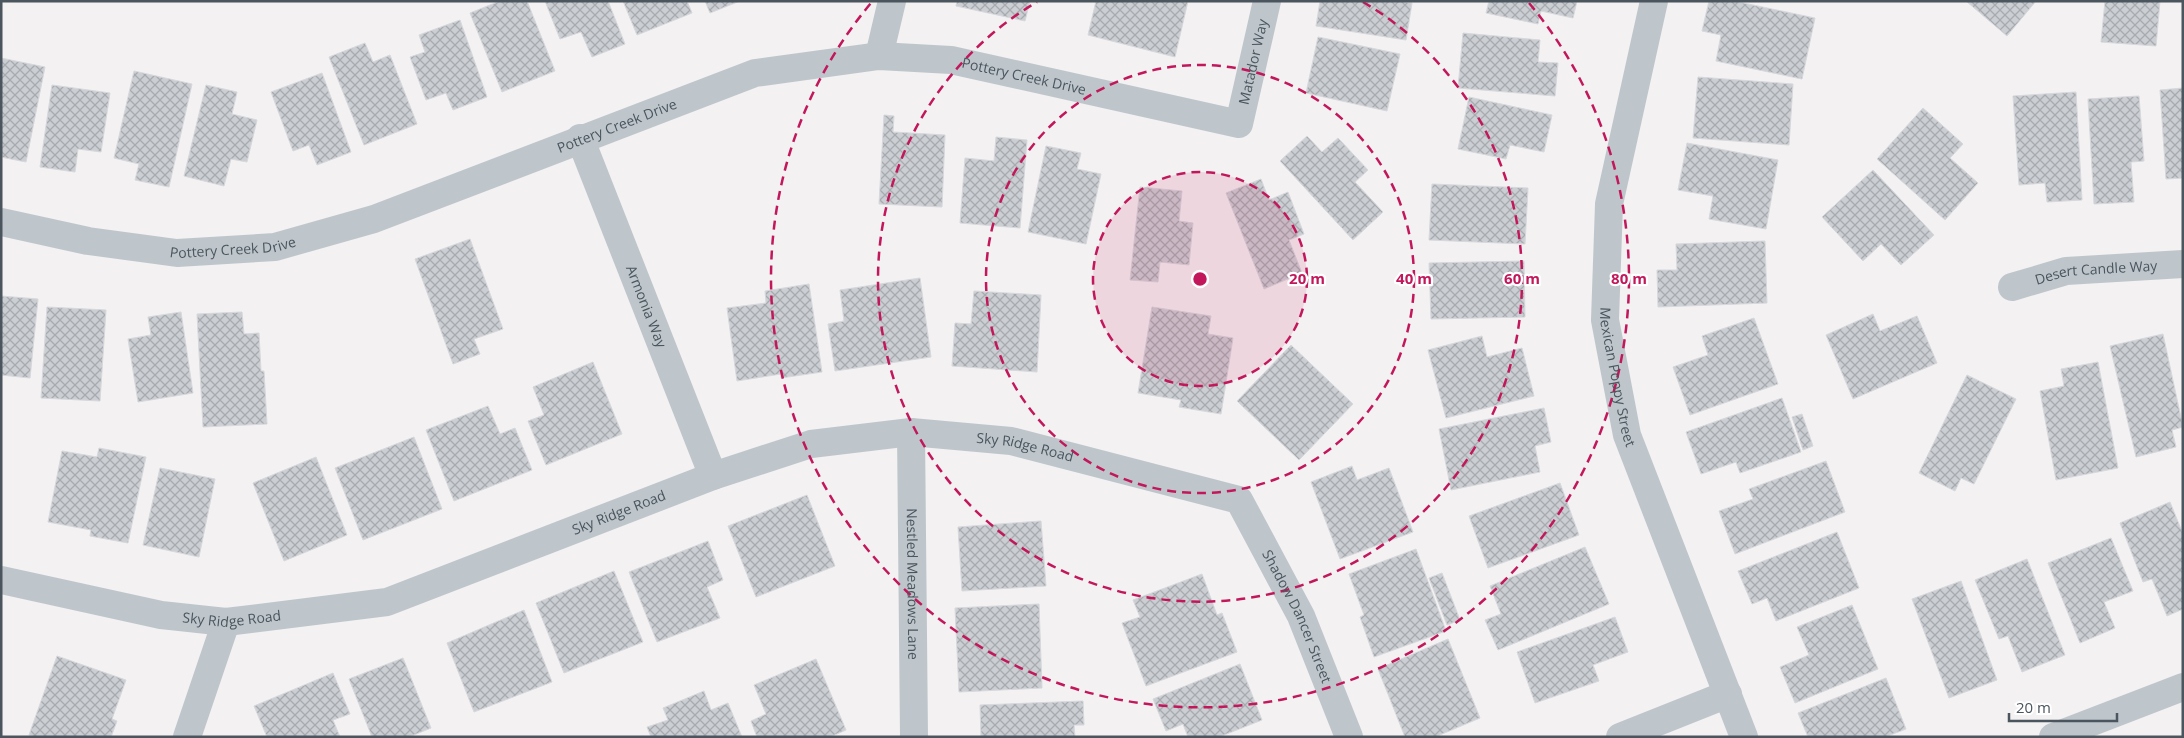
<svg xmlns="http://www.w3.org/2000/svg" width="2184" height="738" font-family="'Open Sans',sans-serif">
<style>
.building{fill:url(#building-cross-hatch);stroke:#d6d8dc}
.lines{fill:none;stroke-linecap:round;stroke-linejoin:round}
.minor{stroke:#bec6cc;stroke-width:28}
.ring{fill:none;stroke:#c2185b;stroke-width:2.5;stroke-dasharray:9 6}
.labels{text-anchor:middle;stroke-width:4.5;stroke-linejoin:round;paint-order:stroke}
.street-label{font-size:14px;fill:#4a555d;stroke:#fff}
.centre{fill:#c2185b;stroke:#fff;stroke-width:2.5}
.ring-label{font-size:15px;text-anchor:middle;font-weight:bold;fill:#c2185b;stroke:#fff;stroke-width:4.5;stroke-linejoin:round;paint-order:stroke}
</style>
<defs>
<pattern id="building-cross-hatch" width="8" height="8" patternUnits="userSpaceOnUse" patternTransform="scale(1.25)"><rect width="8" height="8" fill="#cbced3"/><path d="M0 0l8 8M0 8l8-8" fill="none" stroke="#a7aaae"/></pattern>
</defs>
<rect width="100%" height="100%" fill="#f3f1f1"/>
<g class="building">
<path d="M500 1H527L555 71 502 92 470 13Z"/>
<path d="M545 1H608L625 44 592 57 581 32 560 39Z"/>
<path d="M623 1H687L692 13 637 35Z"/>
<path d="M705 1H740L710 13Z"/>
<path d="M957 1H1030L1025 21 956 6Z"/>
<path d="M1096 1H1188L1175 57 1088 35Z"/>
<path d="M1320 1H1400L1412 3 1406 40 1316 26Z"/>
<path d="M1489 1H1577L1573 18 1541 11 1538 24 1486 13Z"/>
<path d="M1709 1H1734L1815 18 1802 79 1716 61 1721 35 1702 31Z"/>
<path d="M1966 1H2036L2007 36Z"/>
<path d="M2105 1H2160L2156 46 2101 42Z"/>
<path d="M460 20 487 97 453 110 446 93 426 100 410 57 425 52 419 35Z"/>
<path d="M1463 33 1540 40 1538 62 1558 63 1555 96 1458 88Z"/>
<path d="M1318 37 1400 54 1387 111 1306 93Z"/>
<path d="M365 43 373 62 390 55 417 124 364 145 329 57Z"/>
<path d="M1 58 45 67 26 162 1 157Z"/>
<path d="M134 71 192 84 169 187 135 180 139 164 114 158Z"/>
<path d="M322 73 351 152 317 165 309 145 293 151 271 92Z"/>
<path d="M1698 77 1793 84 1789 145 1693 138Z"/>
<path d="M52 85 110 93 101 152 78 149 75 172 40 167Z"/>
<path d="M206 85 237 92 232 114 257 120 247 162 231 159 224 186 184 176Z"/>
<path d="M2183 88V178L2166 179 2160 90Z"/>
<path d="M2076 92 2082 200 2047 202 2045 183 2019 185 2013 96Z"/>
<path d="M2139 96 2144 161 2131 162 2134 202 2094 204 2088 99Z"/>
<path d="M1469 97 1552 115 1544 152 1510 145 1506 159 1458 149Z"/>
<path d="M1923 108 1963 144 1950 158 1978 183 1945 220 1877 159Z"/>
<path d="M884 115 894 116 893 132 945 135 942 207 879 204Z"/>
<path d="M1307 136 1322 152 1338 138 1368 170 1355 182 1383 212 1353 240 1280 161Z"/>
<path d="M996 137 1027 140 1020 228 960 223 965 158 994 161Z"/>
<path d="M1687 143 1778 160 1766 229 1709 219 1713 196 1678 190Z"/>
<path d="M1046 146 1081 153 1077 169 1101 174 1086 244 1028 232Z"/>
<path d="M1873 170 1934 235 1901 265 1881 244 1863 261 1822 217Z"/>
<path d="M1261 179 1269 200 1288 192 1304 234 1289 240 1302 273 1264 289 1226 193Z"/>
<path d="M1432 184 1528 188 1525 244 1429 240Z"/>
<path d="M1140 187 1182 191 1179 221 1193 223 1189 265 1160 262 1158 282 1130 280Z"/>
<path d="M470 239 503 329 474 339 480 354 453 364 415 259Z"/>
<path d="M1765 241 1767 303 1658 307 1657 270H1677L1676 244Z"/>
<path d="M1524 261 1525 317 1431 319 1429 263Z"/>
<path d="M920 278 931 357 835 371 828 324 844 321 840 290Z"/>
<path d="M809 284 822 372 781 378V374L737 381 727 308 766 303 765 291Z"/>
<path d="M974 291 1041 295 1037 372 952 366 955 323 971 324Z"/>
<path d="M1 296 38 299 30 378 1 375Z"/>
<path d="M47 307 106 310 100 401 41 398Z"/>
<path d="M1152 307 1211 316 1208 334 1233 338 1221 414 1179 407 1181 400 1138 393Z"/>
<path d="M181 312 193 393 138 402 128 339 151 335 148 317Z"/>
<path d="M242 312 244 334 259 333 261 371H264L267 424 203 427 197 314Z"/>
<path d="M1873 314 1880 331 1917 316 1937 363 1853 399 1826 335Z"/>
<path d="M1754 318 1778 384 1690 415 1673 367 1708 355 1702 336Z"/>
<path d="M2163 334 2183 427 2172 430 2176 447 2136 457 2110 346Z"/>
<path d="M1482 336 1487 357 1522 348 1534 396 1446 418 1428 350Z"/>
<path d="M1291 345 1353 404 1299 460 1237 401Z"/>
<path d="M593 362 622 434 546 465 528 421 544 415 533 387Z"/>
<path d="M2098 362 2118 468 2056 480 2040 391 2064 386 2061 369Z"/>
<path d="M1967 375 2016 399 1974 484 1961 478 1955 491 1919 473Z"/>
<path d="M1782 398 1801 452 1740 473 1736 462 1701 474 1686 432Z"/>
<path d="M488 406 500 434 515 428 532 470 454 501 426 430Z"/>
<path d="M1544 408 1551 442 1535 446 1540 472 1451 490 1439 429Z"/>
<path d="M1802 414 1813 446 1803 450 1792 417Z"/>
<path d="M414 437 442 509 363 540 335 468Z"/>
<path d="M99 448 146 457 128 543 90 536 91 530 48 522 62 451 97 457Z"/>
<path d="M316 457 347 535 284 561 253 483Z"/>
<path d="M1826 461 1845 512 1735 554 1719 511 1753 499 1749 489Z"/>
<path d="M1352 466 1357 480 1389 468 1413 532 1340 559 1311 482Z"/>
<path d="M160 468 215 479 199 557 143 545Z"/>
<path d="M1560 483 1579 535 1488 568 1469 516Z"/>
<path d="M807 495 835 566 756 597 728 526Z"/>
<path d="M2170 502 2183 534V609L2167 616 2152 579 2143 582 2120 523Z"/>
<path d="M1041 521 1046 586 962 591 958 527Z"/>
<path d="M1837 532 1859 588 1776 621 1767 598 1752 604 1738 571Z"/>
<path d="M2111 538 2133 591 2104 602 2115 628 2080 643 2048 563Z"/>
<path d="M708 541 723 580 707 587 720 618 657 642 629 572Z"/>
<path d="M1585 547 1609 604 1498 650 1485 620 1501 614 1490 586Z"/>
<path d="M1416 549 1446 631 1374 657 1360 617 1364 615 1349 574Z"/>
<path d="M2027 559 2065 655 2022 672 2008 636 1999 639 1975 580Z"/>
<path d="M614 571 643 642 564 673 536 603Z"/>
<path d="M1442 573 1460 620 1447 625 1429 578Z"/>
<path d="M1202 574 1217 615 1222 613 1237 652 1146 686 1122 623 1140 617 1133 600Z"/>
<path d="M1961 581 1997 680 1949 698 1912 599Z"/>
<path d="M1039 604 1042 688 959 692 955 608Z"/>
<path d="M1852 605 1878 669 1795 703 1780 667 1809 655 1797 627Z"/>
<path d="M524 610 552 682 474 712 447 643Z"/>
<path d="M1615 617 1628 652 1593 665 1599 681 1535 703 1517 652Z"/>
<path d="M1448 639 1480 718 1435 737H1405L1378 669Z"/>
<path d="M57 656 126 680 112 719 117 721 111 737H35L29 735Z"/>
<path d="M403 658 431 728 409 737H372L349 679Z"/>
<path d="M816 659 846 730 830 737H757L751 721 766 714 754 685Z"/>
<path d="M1240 664 1262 720 1219 737H1188L1183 724 1166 731 1153 699Z"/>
<path d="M333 673 350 714 333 720 340 737H267L254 706Z"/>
<path d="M1886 678 1906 729 1885 737H1808L1798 713Z"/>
<path d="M704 691 711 710 728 703 742 737H651L647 727 668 720 663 708Z"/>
<path d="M1083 701 1084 725H1074L1075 737H981L980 705Z"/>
</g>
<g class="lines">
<g class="minor">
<path id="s1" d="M1654 1 1609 204 1605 320 1627 435 1744 737"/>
<path d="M879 56 892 1"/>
<path id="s2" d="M580 138 713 476"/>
<path id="s3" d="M1 222 88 241 177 253 275 247 374 219 755 73 879 56 951 60 1239 124 1267 1"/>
<path id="s4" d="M2012 287 2066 271 2183 264"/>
<path id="s5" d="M911 432 914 737"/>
<path id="s6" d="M1 580 161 615 226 622 387 602 713 476 811 444 911 432 1011 441 1239 500 1301 616 1349 737"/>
<path d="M187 737 226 622"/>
<path d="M1620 737 1728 694"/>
<path d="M2053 737 2183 687"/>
</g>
</g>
<circle cx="1200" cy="279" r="107" fill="#c2185b" fill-opacity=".12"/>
<g class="ring">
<circle cx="1200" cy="279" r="107"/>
<circle cx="1200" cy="279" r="214"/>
<path d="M1363 2A322 322 0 1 1 1037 2"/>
<path d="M1529 3A429 429 0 1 1 871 3"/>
</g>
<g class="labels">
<g class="street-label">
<text dy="5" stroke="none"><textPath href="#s3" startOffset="1344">Matador Way</textPath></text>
<text dy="5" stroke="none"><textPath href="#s3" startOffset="1060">Pottery Creek Drive</textPath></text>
<text dy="5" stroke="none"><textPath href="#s3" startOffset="640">Pottery Creek Drive</textPath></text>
<text dy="5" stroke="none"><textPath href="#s3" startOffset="235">Pottery Creek Drive</textPath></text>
<text dy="5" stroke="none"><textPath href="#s4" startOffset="86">Desert Candle Way</textPath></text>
<text dy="5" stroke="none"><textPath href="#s2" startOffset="181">Armonia Way</textPath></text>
<text dy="5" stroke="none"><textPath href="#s1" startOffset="382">Mexican Poppy Street</textPath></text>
<text dy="5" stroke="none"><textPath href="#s6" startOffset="1060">Sky Ridge Road</textPath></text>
<text dy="5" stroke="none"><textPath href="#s6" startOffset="640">Sky Ridge Road</textPath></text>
<text dy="5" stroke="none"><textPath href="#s5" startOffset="152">Nestled Meadows Lane</textPath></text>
<text dy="5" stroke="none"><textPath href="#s6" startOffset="235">Sky Ridge Road</textPath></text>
<text dy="5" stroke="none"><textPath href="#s6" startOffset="1411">Shadow Dancer Street</textPath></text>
</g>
</g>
<circle cx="1200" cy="279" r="8" class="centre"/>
<g class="ring-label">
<text x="1307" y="284">20 m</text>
<text x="1414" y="284">40 m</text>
<text x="1522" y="284">60 m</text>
<text x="1629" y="284">80 m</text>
</g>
<rect width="2184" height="738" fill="none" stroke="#4a555d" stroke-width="5"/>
<path d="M2009 713v8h108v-8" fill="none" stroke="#4a555d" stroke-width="2.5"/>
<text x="2016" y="713" font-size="15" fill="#4a555d" stroke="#ffffff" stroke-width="4" paint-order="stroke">20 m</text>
</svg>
